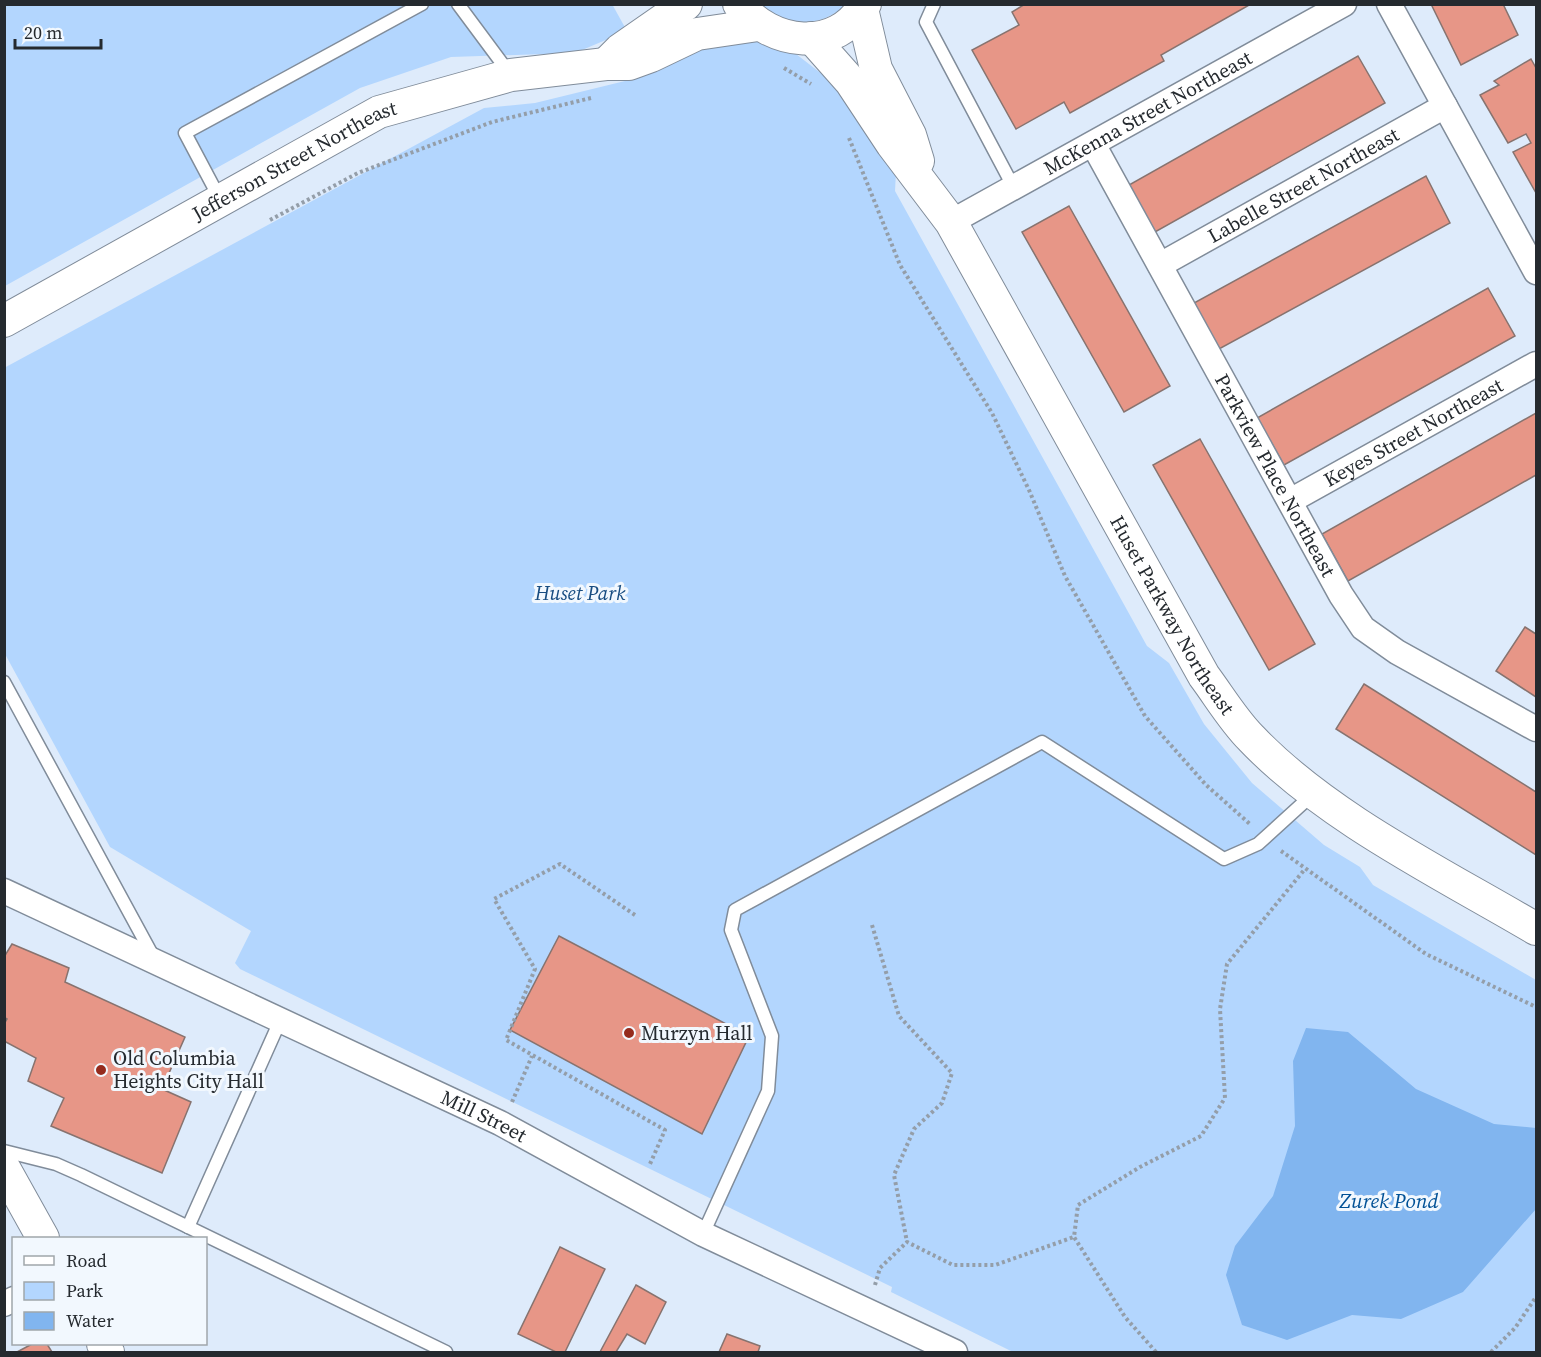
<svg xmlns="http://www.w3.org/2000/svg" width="1541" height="1357" font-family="'Source Serif 4',serif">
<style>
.green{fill:#b3d6fe}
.water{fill:#81b5ef}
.building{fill:#e79687;stroke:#87736f;stroke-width:1.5}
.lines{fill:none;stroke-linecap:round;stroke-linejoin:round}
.service-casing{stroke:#808c9a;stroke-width:15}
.minor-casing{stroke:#808c9a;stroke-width:27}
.tertiary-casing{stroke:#808c9a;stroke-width:34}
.path{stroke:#949ea9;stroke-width:4;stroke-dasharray:3 3;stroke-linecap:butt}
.service{stroke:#fff;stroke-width:12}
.minor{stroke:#fff;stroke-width:24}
.tertiary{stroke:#fff;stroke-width:32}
.poi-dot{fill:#952b1d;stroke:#f2f8fe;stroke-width:2}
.labels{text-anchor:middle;stroke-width:6;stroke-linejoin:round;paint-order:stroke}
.street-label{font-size:20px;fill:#252a2f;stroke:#f2f8fe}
.park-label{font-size:20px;font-style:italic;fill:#174c81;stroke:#f2f8fe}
.poi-label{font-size:20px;fill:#252a2f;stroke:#f2f8fe;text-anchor:start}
.water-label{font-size:21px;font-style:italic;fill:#005196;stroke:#f2f8fe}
</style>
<rect width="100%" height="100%" fill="#deebfb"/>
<g class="green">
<path d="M612 4 627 31 575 53 451 57 360 88 5 286 4 5Z"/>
<path d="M759 5H845C830 21 800 28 779 18 772 15 766 9 759 5Z"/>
<path d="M759 36 796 54 831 81 896 172 895 191 1147 646 1169 663 1204 724 1252 783 1324 845 1360 867 1373 885 1536 980V1352H1013L891 1292 892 1287 240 969 235 963 251 931 110 847 5 654 4 368 484 108 535 103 625 81 709 41Z"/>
</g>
<path class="water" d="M1306 1028 1348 1032 1416 1089 1494 1124 1536 1128V1209L1463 1292 1401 1319 1352 1315 1287 1340 1242 1325 1226 1275 1235 1246 1273 1196 1295 1126 1293 1061Z"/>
<g class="building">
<path d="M1025 4H1251L1161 55 1164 61 1070 113 1064 102 1016 129 972 50 1019 25 1012 12Z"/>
<path d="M1431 4H1503L1518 35 1461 65Z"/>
<path d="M1358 56 1385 103 1155 232 1129 185Z"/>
<path d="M1531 59 1536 68V193L1513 152 1531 143 1526 134 1508 143 1480 95 1499 85 1494 81Z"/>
<path d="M1426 176 1450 223 1219 349 1194 303Z"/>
<path d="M1069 206 1170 386 1124 412 1022 232Z"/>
<path d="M1488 288 1515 336 1284 465 1257 418Z"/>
<path d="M1536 413V475L1348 581 1322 534Z"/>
<path d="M1200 439 1315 644 1269 670 1153 465Z"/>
<path d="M1525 627 1536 634V697L1496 671Z"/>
<path d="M1364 684 1536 792V855L1336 729Z"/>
<path d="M559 936 749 1036 702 1134 510 1030Z"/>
<path d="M12 944 69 968 65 982 185 1037 162 1089 191 1102 162 1173 51 1126 64 1098 28 1081 36 1058 4 1041V1024L7 1019 4 1017V957Z"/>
<path d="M560 1247 605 1269 565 1352H556L518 1334Z"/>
<path d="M636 1285 666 1302 645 1344 627 1334 616 1352H600Z"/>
<path d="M727 1334 760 1346 758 1352H719Z"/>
<path d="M32 1344H47L52 1352H17Z"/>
</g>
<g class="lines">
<g class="service-casing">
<g id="service">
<path d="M458 4 510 74"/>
<path d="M934 4 926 22 1014 188"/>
<path d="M220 199 185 133 422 4"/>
<path d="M4 682 154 958"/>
<path d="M4 1151 56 1164 81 1175 446 1352"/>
<path d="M188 1227 280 1021"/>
<path d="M703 1234 768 1091 772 1036 731 930 735 910 1042 742 1224 859 1258 844 1313 794"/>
</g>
</g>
<g class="minor-casing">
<g id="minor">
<path d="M1389 4 1536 272"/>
<path id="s1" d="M1093 144 1341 595 1363 628 1397 652 1536 729"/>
<path id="s2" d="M951 222 1344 4"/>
<path id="s3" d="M1160 265 1445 106"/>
<path id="s4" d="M1290 501 1536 364"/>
<path id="s5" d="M4 891 500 1123 703 1234 955 1352"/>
<path d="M4 1304 14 1299"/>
</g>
</g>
<g class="tertiary-casing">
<g id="tertiary">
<path d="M739 4C770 46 837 54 865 4"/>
<path d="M862 9 876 69 910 135 918 161"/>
<path id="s6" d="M812 38 851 82 892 144 951 222 1204 676C1219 696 1233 720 1251 738 1326 817 1443 874 1536 929"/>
<path d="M606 64 620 50 686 4"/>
<path id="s7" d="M4 321 379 112 511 75 606 64H629L651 56 697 34 758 25"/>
<path d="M4 1168 43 1238"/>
<path d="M103 1344 108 1352"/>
</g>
</g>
<g class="path">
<path d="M784 68 811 84"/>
<path d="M849 138 900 265 992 413 1029 490 1065 576 1145 716 1206 785 1250 824"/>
<path d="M270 220 358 173 492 122 591 98"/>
<path d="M1281 851 1426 954 1536 1007"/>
<path d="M635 915 560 864 494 899 535 969 506 1040 665 1130 650 1164"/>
<path d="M872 925 899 1016 952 1073 942 1103 914 1129 894 1175 907 1242"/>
<path d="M512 1102 532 1056"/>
<path d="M875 1285 880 1268 907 1242 953 1265H995L1074 1237"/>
<path d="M1156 1352 1125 1317 1074 1237 1078 1205 1140 1167 1201 1136 1225 1098 1220 1009 1227 964 1305 869"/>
<path d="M1491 1352 1515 1328 1536 1297"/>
</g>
<use href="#service" class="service"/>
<use href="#minor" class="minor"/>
<use href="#tertiary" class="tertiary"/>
</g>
<g class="poi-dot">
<circle cx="629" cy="1033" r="6"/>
<circle cx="101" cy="1070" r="6"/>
</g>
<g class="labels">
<g class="street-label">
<text dy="7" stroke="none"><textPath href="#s2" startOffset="225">McKenna Street Northeast</textPath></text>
<text dy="7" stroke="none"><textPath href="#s7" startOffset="332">Jefferson Street Northeast</textPath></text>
<text dy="7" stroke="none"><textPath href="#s3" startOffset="164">Labelle Street Northeast</textPath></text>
<text dy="7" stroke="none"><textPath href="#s4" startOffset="141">Keyes Street Northeast</textPath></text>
<text dy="7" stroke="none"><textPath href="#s1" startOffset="378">Parkview Place Northeast</textPath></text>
<text dy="7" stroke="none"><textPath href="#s6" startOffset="682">Huset Parkway Northeast</textPath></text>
<text dy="7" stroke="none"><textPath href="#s5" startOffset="530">Mill Street</textPath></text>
</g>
<g class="park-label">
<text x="580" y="600">Huset Park</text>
</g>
<g class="poi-label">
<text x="641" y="1040">Murzyn Hall</text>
<text x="113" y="1065">Old Columbia<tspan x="113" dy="23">Heights City Hall</tspan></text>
</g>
<g class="water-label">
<text x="1389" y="1208">Zurek Pond</text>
</g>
</g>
<rect width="1541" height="1357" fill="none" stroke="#252a2f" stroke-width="12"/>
<rect x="12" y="1237" width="195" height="108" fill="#f2f8fe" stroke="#a0a6ab" stroke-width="1.5"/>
<rect x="24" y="1256" width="30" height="9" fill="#ffffff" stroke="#a0a6ab" stroke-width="1.5"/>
<text x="66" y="1267" font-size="18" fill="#252a2f">Road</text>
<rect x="24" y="1282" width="30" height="18" fill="#b3d6fe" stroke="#a0a6ab" stroke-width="1.5"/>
<text x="66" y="1297" font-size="18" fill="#252a2f">Park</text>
<rect x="24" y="1312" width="30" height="18" fill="#81b5ef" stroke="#a0a6ab" stroke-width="1.5"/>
<text x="66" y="1327" font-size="18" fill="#252a2f">Water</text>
<path d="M15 39v9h86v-9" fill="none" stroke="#252a2f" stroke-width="3"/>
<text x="24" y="39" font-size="18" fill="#252a2f" stroke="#f2f8fe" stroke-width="4.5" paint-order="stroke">20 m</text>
</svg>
